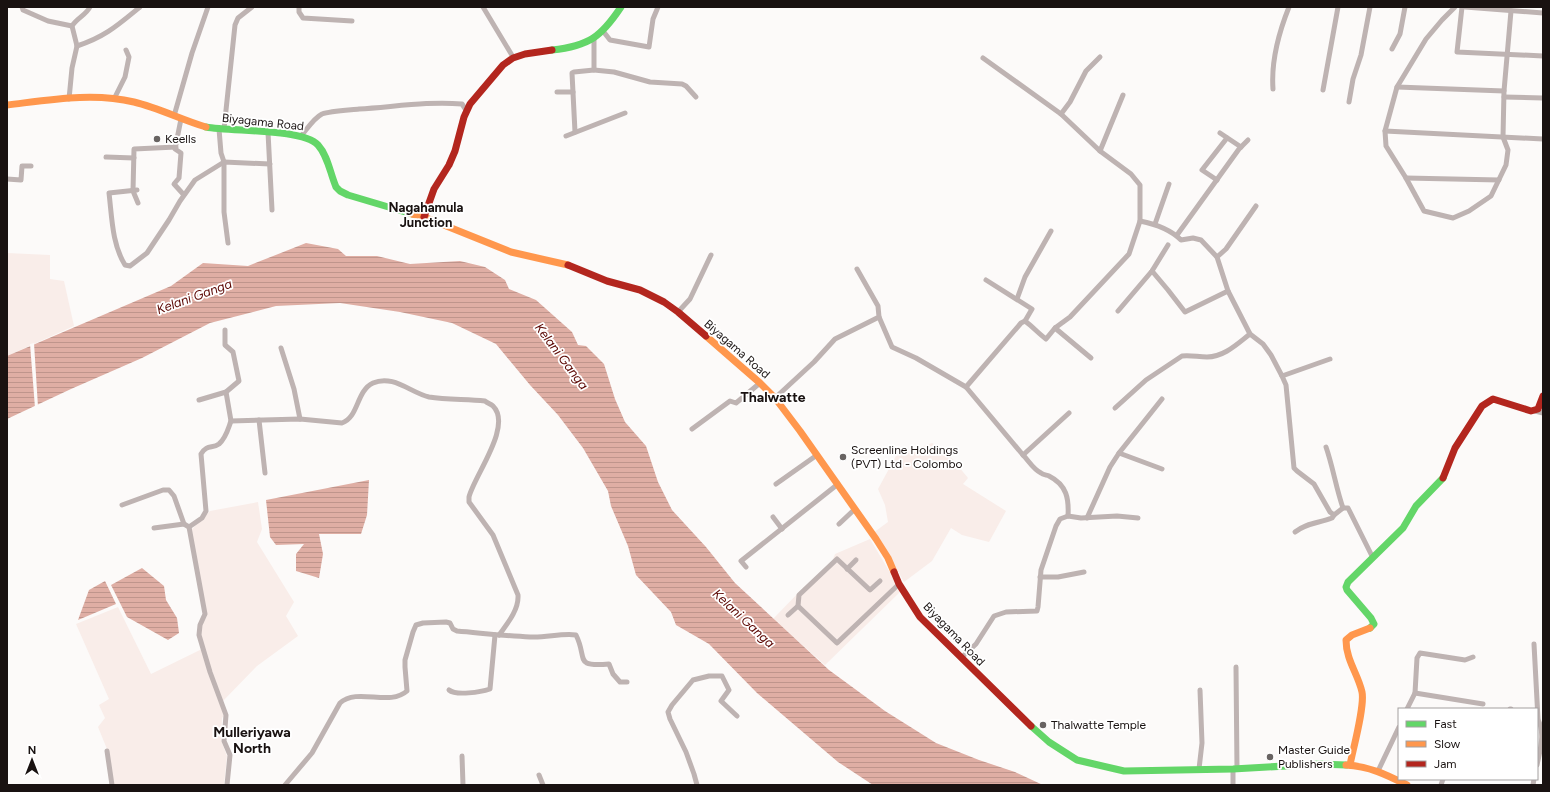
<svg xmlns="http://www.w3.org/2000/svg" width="1550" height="792" font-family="Figtree,sans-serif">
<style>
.built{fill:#f9ede9}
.water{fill:url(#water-rules)}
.pier{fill:#fcfaf9}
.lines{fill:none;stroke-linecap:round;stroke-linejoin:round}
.street{stroke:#beb3b2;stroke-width:5}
.fast{stroke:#63d668;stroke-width:7}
.slow{stroke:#ff974d;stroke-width:7}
.jam{stroke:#b3261e;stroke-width:7}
.poi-dot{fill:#686362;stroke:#fff;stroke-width:1.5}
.labels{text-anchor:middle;stroke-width:3.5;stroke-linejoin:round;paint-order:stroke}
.street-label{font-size:12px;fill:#191211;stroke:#fff}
.poi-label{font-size:12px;fill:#191211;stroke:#fff;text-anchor:start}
.neighbourhood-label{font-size:13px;font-weight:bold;fill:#191211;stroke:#fff}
.water-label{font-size:13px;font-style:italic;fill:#5a0500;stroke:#fff}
.quarter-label{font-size:14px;font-weight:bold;fill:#191211;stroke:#fff}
</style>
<defs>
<pattern id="water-rules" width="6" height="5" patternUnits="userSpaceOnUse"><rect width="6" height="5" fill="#dfaea4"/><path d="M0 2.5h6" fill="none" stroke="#bf958c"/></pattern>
</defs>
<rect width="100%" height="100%" fill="#fcfaf9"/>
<g class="built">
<path d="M7 253 50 255V279L64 281 74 326 7 356Z"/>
<path d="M932 443 944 449 968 478 963 484 1006 511 989 542 962 535 951 528 932 561 904 582 883 545 873 533 888 522 885 505 878 489 896 456Z"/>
<path d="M258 502 262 529 257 542 294 602 286 616 298 636 257 666 223 701 203 648 201 635 202 625 207 616 191 530 210 511Z"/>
<path d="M870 539 901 591 825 665 773 619 805 586 831 565 835 554Z"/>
<path d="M118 607 151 674 202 649 225 714 222 718 221 740 227 756 224 785H113L107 749 98 727 105 718 99 705 109 699 76 624Z"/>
</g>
<g class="water">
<path d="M306 243 338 249 346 256H377L410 264 460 261 485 267 505 280 509 289 536 300 572 332 578 345 586 346 604 364 615 399 625 422 646 446 658 482 672 510 706 547 735 583 829 670 885 711 936 743 979 760 1015 772 1043 785H873L838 762 757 693 709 644 676 625 671 612 636 575 628 546 611 506 608 491 583 448 558 415 530 385 496 344 452 323 400 312 340 303 276 306 210 323 142 358 71 389 7 419V356L171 286 203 263 248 266Z"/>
<path d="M369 480 367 515 361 534H319L323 554 319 578 296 571V554L304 544 276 545 270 537 266 500Z"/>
<path d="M142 568 164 586 166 600 177 618 179 633 168 640 127 617 111 585Z"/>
<path d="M105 581 116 604 78 620 89 590Z"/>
</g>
<path class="pier" d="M34 343 38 407 35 408 30 344Z"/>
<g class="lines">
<g class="street">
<path d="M22 7 23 10 48 21 72 26"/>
<path d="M299 7V12L303 18 352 21"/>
<path d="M483 7 513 57"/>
<path d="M1455 7 1442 20 1426 39 1397 87 1385 131 1386 146 1406 178 1424 211 1453 218 1469 211 1491 196 1506 165 1508 150 1503 137 1504 91 1511 11"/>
<path d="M1462 7 1457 52 1543 56"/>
<path d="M1465 7 1543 13"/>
<path d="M603 31 610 40 649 47 653 19 658 7"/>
<path d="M77 46C105 37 118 25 140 7"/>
<path d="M1392 49 1400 34 1405 7"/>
<path d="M983 58 1061 114 1100 151 1131 174 1140 185V221"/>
<path d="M594 70 614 72 650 82 682 84 686 86 696 97"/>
<path d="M1397 87 1504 91"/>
<path d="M1273 89C1271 62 1279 32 1289 7"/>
<path d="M1323 90 1338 7"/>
<path d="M557 92H573"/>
<path d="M1504 97 1543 98"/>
<path d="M69 99 72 68 77 46 72 26C77 18 86 15 90 7"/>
<path d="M114 99 125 77 129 57 126 50"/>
<path d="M1349 102 1353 79 1361 55 1370 7"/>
<path d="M1061 114 1070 102 1086 71 1100 57"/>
<path d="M174 116 192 53 208 7"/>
<path d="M181 119 175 149 181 153 179 178 174 184 184 195"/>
<path d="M219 129 221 153 224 162V212L228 243"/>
<path d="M224 129 235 25 238 18 252 7"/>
<path d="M1385 131 1543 139"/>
<path d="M268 132 272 210"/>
<path d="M575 132 572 73 574 72 594 70V39"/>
<path d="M1220 133 1241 147"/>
<path d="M301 136C307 129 314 118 322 114 330 111 350 110 359 109 393 107 428 101 462 104L466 110"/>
<path d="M566 136 625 113"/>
<path d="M1100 151 1123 95"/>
<path d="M106 157 134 158"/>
<path d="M1406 178 1499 180"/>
<path d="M7 179 21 180 22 166H31"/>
<path d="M1217 180 1202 170 1227 138"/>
<path d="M137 190 109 193C112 218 112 244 125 265L130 266 147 253 169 220 180 201 195 180 224 162 270 164"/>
<path d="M138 203 133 191 134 149 176 147"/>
<path d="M1155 224 1169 184"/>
<path d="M1177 235 1239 149 1248 140"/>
<path d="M1217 257 1226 249 1256 206"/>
<path d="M1152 271 1168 290 1185 312 1228 291"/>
<path d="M986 280 1032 309 1025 321"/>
<path d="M1017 299 1025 277 1051 231"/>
<path d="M1118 311 1152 271 1168 245"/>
<path d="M678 312 690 299 711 255"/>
<path d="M879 317 892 347 916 358 966 387"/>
<path d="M1055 328 1091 358"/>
<path d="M281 348 294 389 300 419"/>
<path d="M1282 376 1330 359"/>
<path d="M226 392 231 421 300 419 342 423C359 417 356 391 373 383 393 374 411 393 429 397 447 400 466 399 485 401 487 403 491 404 493 406 513 426 474 476 469 497V502L493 535 518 595C519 610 507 624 499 635"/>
<path d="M775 398 814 362 835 339 879 317 878 306 857 269"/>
<path d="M199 400 226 392 239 381 233 352 225 345V330"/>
<path d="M1115 408 1146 380 1182 356C1191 355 1198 357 1207 357 1224 357 1237 344 1250 334"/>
<path d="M1535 411 1543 413"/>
<path d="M1069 413 1023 455 966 387 1021 323 1025 321C1033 327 1038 333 1046 339L1055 328 1070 317 1129 254 1140 221C1155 224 1170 229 1181 240L1193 238 1201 240 1217 257 1228 291 1250 334 1263 344 1271 355 1282 376 1286 385 1294 468 1297 471 1314 484 1330 512 1334 515 1343 508H1348L1372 556"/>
<path d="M259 420 265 473"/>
<path d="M692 429 730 401 736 403 760 383"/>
<path d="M1326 447C1333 467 1336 488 1343 508"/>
<path d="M1119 453 1162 469"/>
<path d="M1023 455C1029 461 1033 469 1041 473 1043 475 1047 475 1049 476 1067 485 1069 499 1068 516"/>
<path d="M776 484 817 455"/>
<path d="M122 505 163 490H169L174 496 184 524"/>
<path d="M773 517 782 529"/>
<path d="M1087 518 1110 467 1119 453 1162 399"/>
<path d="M839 524 855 509"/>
<path d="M189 527 202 518 206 511 201 454C207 444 212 449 219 444 226 438 228 429 231 421"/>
<path d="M154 528 184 524 189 527 205 614 200 625 199 635 210 672 226 715 224 741 230 755 227 785"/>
<path d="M1295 532C1306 523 1319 523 1332 518L1334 515"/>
<path d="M746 567 741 561 838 484"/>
<path d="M847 569 856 560"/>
<path d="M1040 577H1058L1084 572"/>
<path d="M880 581 870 590 837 559 799 595 798 606 837 643 899 584"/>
<path d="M788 615 798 606"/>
<path d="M1534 644 1538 719"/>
<path d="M961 658 976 644 994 616 1006 612 1037 611 1038 607 1041 570 1056 526 1060 519 1068 516 1081 518 1117 516 1138 518"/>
<path d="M1236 667 1237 769"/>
<path d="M449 690C456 696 481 692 490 689L495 635"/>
<path d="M1415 693 1483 704"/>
<path d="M1407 709 1415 693 1417 658 1420 653 1465 660 1473 657"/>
<path d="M1510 709H1511"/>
<path d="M1537 718C1546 732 1540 750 1537 765"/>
<path d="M107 751 112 785"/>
<path d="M462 756 463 785"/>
<path d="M1199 769 1202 743 1200 690"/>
<path d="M1233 769V785"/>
<path d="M1378 771 1399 727"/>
<path d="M539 775 543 785"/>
<path d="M285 785 312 753 340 703C358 687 389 707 407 691L405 667V660L413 632 416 625 423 623 446 622 450 623 453 629 457 631C481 633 505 636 530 637 546 638 561 633 576 635 588 659 573 667 609 664L613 674 620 682H627"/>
<path d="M697 785 694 774 686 752 670 719 668 712 672 705 693 680 709 676H722L729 690 721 701 737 716"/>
<path d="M1441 785 1443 779"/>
<path d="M1533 785 1534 779"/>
</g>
<g class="fast">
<path d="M552 50C589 46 601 37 621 7"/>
<path d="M206 127C231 132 302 128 318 145 328 156 330 173 336 187L340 191 348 195 412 214"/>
<path d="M1370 628 1374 624 1371 618 1347 590 1346 587 1348 582 1403 528 1416 506 1443 478"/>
<path d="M1031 726 1049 742 1077 760 1124 771 1233 769 1320 764 1346 765"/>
</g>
<g class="slow">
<path d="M7 105C49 100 93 92 134 102 159 108 182 120 206 127"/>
<path d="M412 214 424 217 511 252 568 265"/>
<path d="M706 336 760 383 775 398 800 431 876 539 888 558 894 572"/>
<path d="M1346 765C1369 766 1387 775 1407 785"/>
<path d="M1350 765C1353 749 1365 706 1362 692 1358 674 1346 660 1346 640L1352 635 1370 628"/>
</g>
<g class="jam">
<path d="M424 217 434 189 449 165 455 151 464 117 470 104 503 65 513 58 525 54 552 50"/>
<path d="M568 265 607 281 640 290 664 302 678 312 706 336"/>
<path d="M1443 478 1455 448 1482 406 1493 399 1531 411 1538 409 1543 396"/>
<path d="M894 572 899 584 920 617 1031 726"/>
</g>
</g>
<g class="poi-dot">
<circle cx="157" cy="139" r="4"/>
<circle cx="843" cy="457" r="4"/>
<circle cx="1043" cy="725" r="4"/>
<circle cx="1270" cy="757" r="4"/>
</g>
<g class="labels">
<g class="street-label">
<text transform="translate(263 122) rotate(6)" y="4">Biyagama Road</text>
<text transform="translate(737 349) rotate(41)" y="4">Biyagama Road</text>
<text transform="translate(954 634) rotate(46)" y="4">Biyagama Road</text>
</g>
<g class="poi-label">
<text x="165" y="143">Keells</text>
<text x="851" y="454">Screenline Holdings<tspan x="851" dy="14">(PVT) Ltd - Colombo</tspan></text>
<text x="1051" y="729">Thalwatte Temple</text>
<text x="1278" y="754">Master Guide<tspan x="1278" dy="14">Publishers</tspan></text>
</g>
<g class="neighbourhood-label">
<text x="426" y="212">Nagahamula<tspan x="426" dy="15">Junction</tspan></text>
</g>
<g class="water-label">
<text transform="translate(194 296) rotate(-20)" y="5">Kelani Ganga</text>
<text transform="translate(562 356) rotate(53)" y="5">Kelani Ganga</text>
<text transform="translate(744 618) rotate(43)" y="5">Kelani Ganga</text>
</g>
<g class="quarter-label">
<text x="773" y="402">Thalwatte</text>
<text x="252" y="737">Mulleriyawa<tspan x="252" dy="16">North</tspan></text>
</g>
</g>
<rect width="1550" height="792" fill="none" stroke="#191211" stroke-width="16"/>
<rect x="1398" y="708" width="140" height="72" fill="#ffffff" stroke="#a3a0a0"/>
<rect x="1406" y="721" width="20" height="6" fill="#63d668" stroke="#a3a0a0"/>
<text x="1434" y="728" font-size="12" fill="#191211">Fast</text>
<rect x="1406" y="741" width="20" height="6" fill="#ff974d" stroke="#a3a0a0"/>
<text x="1434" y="748" font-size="12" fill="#191211">Slow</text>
<rect x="1406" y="761" width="20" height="6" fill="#b3261e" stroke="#a3a0a0"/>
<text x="1434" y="768" font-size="12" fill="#191211">Jam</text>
<g transform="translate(32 760)" stroke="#ffffff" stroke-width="3" paint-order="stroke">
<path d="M0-3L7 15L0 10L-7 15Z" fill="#191211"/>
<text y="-6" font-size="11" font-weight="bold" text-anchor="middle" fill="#191211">N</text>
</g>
</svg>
